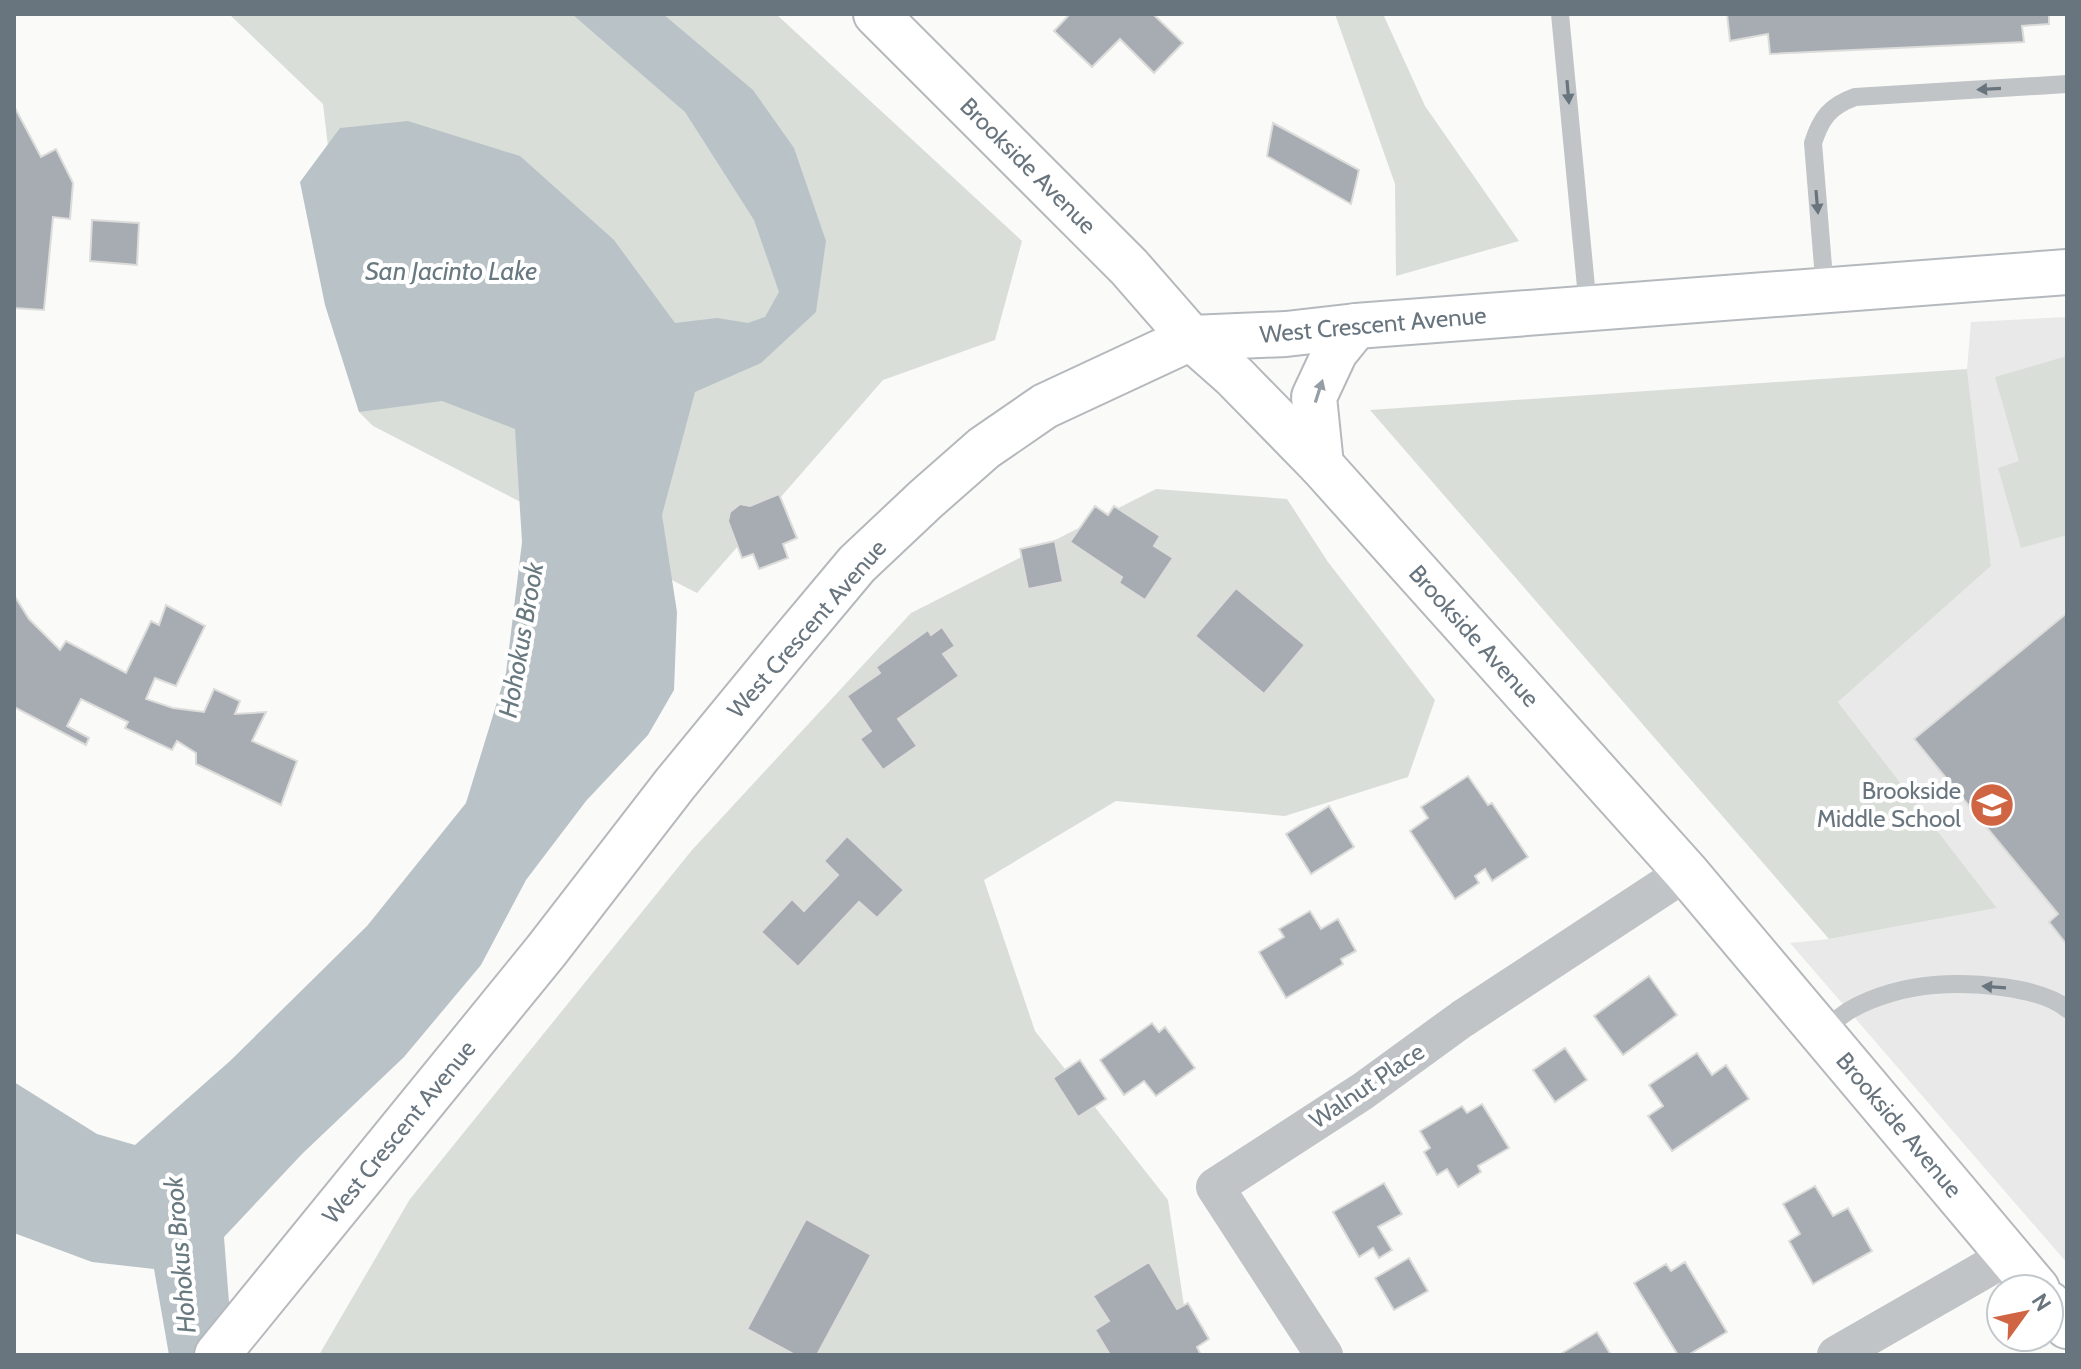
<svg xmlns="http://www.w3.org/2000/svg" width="2081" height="1369" font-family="Cabin,sans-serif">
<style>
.built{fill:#e8e9e8}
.green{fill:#daded8}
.water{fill:#b9c2c7}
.building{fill:#a6acb2;stroke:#dcdcda;stroke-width:2}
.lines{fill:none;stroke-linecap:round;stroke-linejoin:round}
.secondary-casing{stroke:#b5b9bd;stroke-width:48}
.lane{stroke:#c0c4c7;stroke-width:18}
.street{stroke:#c0c4c7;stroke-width:38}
.secondary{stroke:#fff;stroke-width:44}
.oneway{fill:#68757f}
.oneway2{fill:#959ea5}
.labels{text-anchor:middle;stroke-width:8;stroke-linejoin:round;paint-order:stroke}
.street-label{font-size:24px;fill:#68757f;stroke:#fff}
.poi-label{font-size:24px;fill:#68757f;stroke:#fff;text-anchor:end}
.water-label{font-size:26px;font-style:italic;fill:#687980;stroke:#fff}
</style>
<rect width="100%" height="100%" fill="#fafaf8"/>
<path class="built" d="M2067 317V1263L1790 943 1829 939 1997 908 1838 702 1991 566 1967 369 1971 322Z"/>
<g class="green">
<path d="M229 14H776L1022 241 995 340 883 380 697 593 373 426 359 412 323 104Z"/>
<path d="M1335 14H1383L1425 106 1519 241 1396 276 1395 184Z"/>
<path d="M2067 356V535L2021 548 1998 468 2019 461 1995 377Z"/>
<path d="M1967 369 1991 566 1838 702 1997 908 1829 939 1370 410Z"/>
<path d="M1156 489 1287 499 1328 562 1435 700 1408 777 1285 816 1116 801 984 880 1035 1031 1168 1200 1186 1319 1165 1355H319L410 1199 692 850 911 613Z"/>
</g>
<path class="water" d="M572 14H663L753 90 794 148 826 241 816 312 761 363 695 392 662 515 677 612 674 690 648 735 586 801 526 880 481 965 404 1057 302 1154 224 1237 233 1355H169L154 1269 92 1262 14 1233V1082L97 1134 135 1145 230 1061 367 926 466 803 506 673 522 542 515 429 442 401 359 412 325 305 300 182 340 128 408 121 520 156 614 240 675 323 717 318 748 323 765 317 779 292 754 220 685 112Z"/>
<g class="building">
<path d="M1070 14H1153L1183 43 1154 73 1120 39 1092 67 1054 31Z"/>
<path d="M1727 14H2049V24L2022 26 2024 42 1770 54 1768 34 1730 41Z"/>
<path d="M14 106 41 157 56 149 73 183 70 219 53 217 44 310 14 308Z"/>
<path d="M1273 123 1359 170 1351 204 1267 156Z"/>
<path d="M92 220 139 223 137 265 90 261Z"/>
<path d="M779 494 797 538 783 544 788 558 759 569 753 554 742 558 728 521 730 512 740 504 750 506Z"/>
<path d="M1095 506 1108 515 1114 506 1160 536 1154 546 1173 558 1145 600 1119 583 1122 577 1070 542Z"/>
<path d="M1055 541 1063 582 1028 589 1020 549Z"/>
<path d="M1236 588 1305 645 1264 694 1195 636Z"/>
<path d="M14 595 29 619 60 650 66 641 126 673 151 621 159 625 166 605 205 626 176 686 155 678 146 699 173 708 204 712 214 689 240 701 235 714 266 712 252 741 297 761 281 805 196 764V753L177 741 172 750 125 728 128 722 81 699 67 726 89 738 86 745 14 707Z"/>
<path d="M2067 613V945L2049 922 2058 914 1914 739Z"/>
<path d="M942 627 955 646 943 654 959 676 898 719 917 746 883 770 860 739 871 731 847 696 880 673 876 667 928 630 931 635Z"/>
<path d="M1468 776 1488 805 1492 803 1528 857 1492 881 1485 869 1475 876 1479 883 1455 899 1410 831 1428 818 1421 807Z"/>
<path d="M1329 806 1354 847 1311 874 1286 834Z"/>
<path d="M847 836 904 890 877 918 859 902 798 967 761 932 792 899 804 911 838 875 824 861Z"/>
<path d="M1310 911 1321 929 1338 919 1356 951 1341 959 1343 964 1286 998 1259 952 1284 937 1279 929Z"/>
<path d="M1649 976 1677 1015 1623 1055 1594 1016Z"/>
<path d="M1152 1023 1159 1032 1165 1027 1195 1068 1156 1096 1144 1081 1124 1095 1100 1060Z"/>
<path d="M1565 1048 1587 1080 1555 1102 1533 1070Z"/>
<path d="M1697 1053 1712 1075 1726 1065 1749 1099 1672 1151 1648 1116 1663 1106 1649 1085Z"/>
<path d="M1080 1060 1106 1099 1078 1117 1053 1078Z"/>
<path d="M1482 1104 1509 1148 1478 1166 1481 1172 1458 1187 1447 1169 1437 1175 1424 1152 1430 1148 1420 1131 1462 1106 1467 1113Z"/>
<path d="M1384 1183 1402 1214 1378 1227 1392 1250 1379 1258 1373 1248 1359 1257 1333 1212Z"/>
<path d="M1815 1186 1833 1216 1848 1208 1872 1251 1813 1284 1789 1241 1800 1234 1783 1204Z"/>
<path d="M806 1219 871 1255 817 1355H795L747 1329Z"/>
<path d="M1409 1258 1428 1291 1394 1310 1375 1278Z"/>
<path d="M1149 1262 1177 1309 1188 1303 1209 1339 1197 1347 1201 1355H1110L1095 1330 1109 1321 1093 1296Z"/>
<path d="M1685 1262 1727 1332 1688 1355H1678L1634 1283 1666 1264 1671 1271Z"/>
<path d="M1597 1332 1611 1355H1559Z"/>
</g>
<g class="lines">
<g class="secondary-casing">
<g id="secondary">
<path d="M876 14 1129 267 1191 338 1234 376 1321 465 1686 872 2037 1289"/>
<path d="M1321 465 1314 397 1335 352 1356 326"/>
<path d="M2049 1304 2067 1326"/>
<path d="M217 1355 546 951 675 784 785 650 857 564 926 499 984 448 1045 406 1191 338 1286 334 1356 326 2067 272"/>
</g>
</g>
<g class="lane">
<path d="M1560 14 1588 308"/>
<path d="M1825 291 1813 143C1821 118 1830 106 1855 97L2067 84"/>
<path d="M1821 1033C1830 1025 1840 1016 1850 1010 1874 996 1907 987 1934 985 1969 982 2040 986 2067 1009"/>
</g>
<g class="street">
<path d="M1324 1355 1215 1187 1363 1091 1462 1019 1686 872"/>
<path d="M1836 1355 2010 1255"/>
</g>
<use href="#secondary" class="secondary"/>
</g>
<defs><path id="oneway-solid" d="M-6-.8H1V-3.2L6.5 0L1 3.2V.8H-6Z" transform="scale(2)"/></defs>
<g class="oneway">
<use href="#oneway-solid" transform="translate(1989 89) rotate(177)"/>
<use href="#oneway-solid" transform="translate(1568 92) rotate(85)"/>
<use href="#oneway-solid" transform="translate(1817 202) rotate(85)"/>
<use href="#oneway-solid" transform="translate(1994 987) rotate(-176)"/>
</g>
<use class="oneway2" href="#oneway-solid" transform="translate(1319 391) rotate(-72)"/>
<defs>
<g id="school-disc" transform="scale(2.3)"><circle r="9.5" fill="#cf6543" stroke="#fff"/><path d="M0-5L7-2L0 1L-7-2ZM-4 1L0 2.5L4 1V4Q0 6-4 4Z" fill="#fff"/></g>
</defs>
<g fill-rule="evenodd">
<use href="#school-disc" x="1992" y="805"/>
</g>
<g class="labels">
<g class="street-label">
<text transform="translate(1028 166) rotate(45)" y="8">Brookside Avenue</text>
<text transform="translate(1373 325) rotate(-5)" y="8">West Crescent Avenue</text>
<text transform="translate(807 629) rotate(-49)" y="8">West Crescent Avenue</text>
<text transform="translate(1474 636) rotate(48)" y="8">Brookside Avenue</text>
<text transform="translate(1367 1086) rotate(-34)" y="8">Walnut Place</text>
<text transform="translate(1899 1125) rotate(50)" y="8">Brookside Avenue</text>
<text transform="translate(399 1132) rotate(-51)" y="8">West Crescent Avenue</text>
</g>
<g class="poi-label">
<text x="1961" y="799">Brookside<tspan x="1961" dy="28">Middle School</tspan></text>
</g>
<g class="water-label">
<text x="451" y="280">San Jacinto Lake</text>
<text transform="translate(521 640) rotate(-80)" y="9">Hohokus Brook</text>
<text transform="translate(180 1255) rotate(-95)" y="9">Hohokus Brook</text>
</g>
</g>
<rect width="2081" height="1369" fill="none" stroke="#68757f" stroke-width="32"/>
<g transform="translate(2025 1313) rotate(57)"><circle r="38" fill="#ffffff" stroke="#c3c8cc" stroke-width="2"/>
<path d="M0-6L14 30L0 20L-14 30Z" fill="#cf6543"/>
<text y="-12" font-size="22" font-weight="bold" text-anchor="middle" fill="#68757f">N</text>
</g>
</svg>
